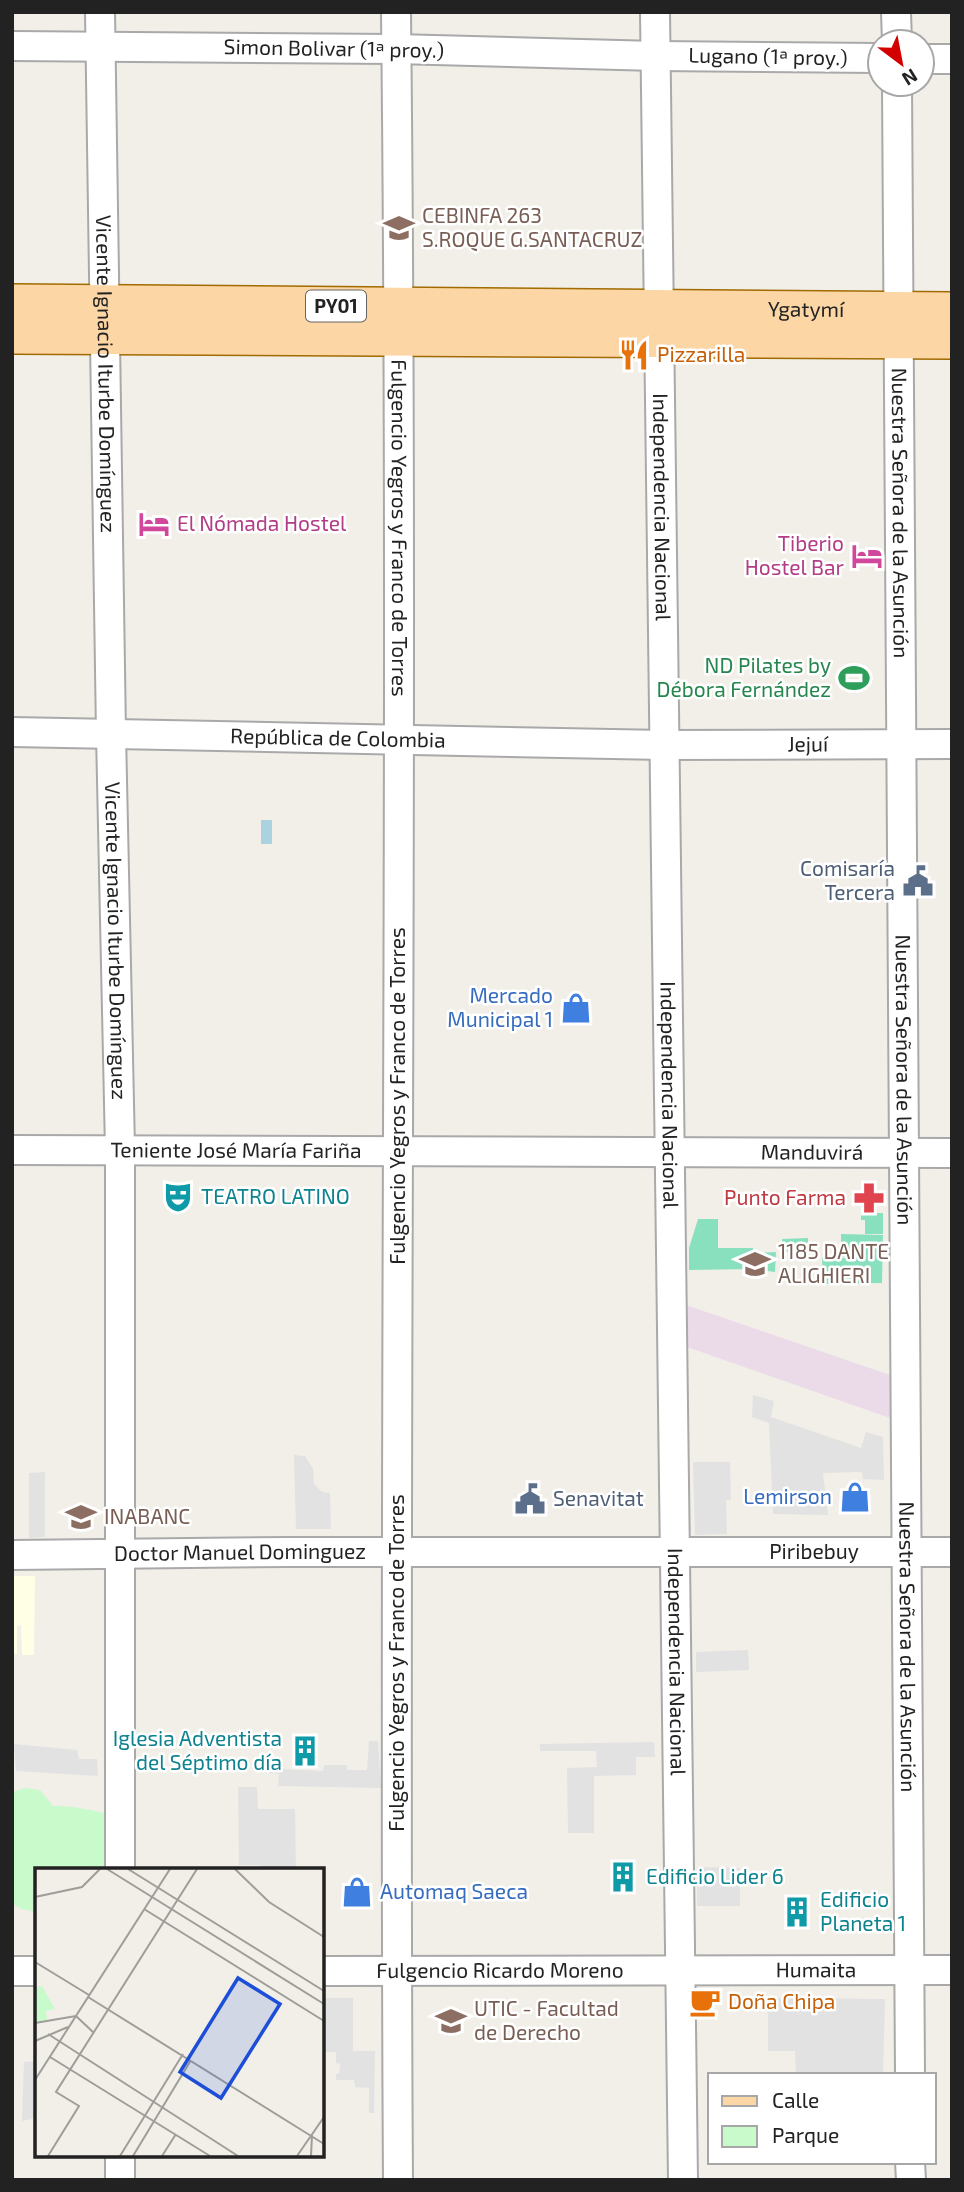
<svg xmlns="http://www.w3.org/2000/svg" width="964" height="2192" font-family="'Exo 2',sans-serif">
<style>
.industrial{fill:#ebdbe8}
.education{fill:#ffffe5}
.park{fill:#c8facc}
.pitch{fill:#88e0be}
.parking{fill:#e2e2e2}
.water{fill:#aad3df}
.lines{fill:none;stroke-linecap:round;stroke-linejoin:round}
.minor-casing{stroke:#a9a9a9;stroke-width:32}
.major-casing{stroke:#a06b00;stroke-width:40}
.minor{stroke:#fff;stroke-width:28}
.major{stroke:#fcd6a4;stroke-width:37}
.labels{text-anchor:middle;stroke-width:5;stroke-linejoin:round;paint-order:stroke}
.shield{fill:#fff;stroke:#646464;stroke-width:2}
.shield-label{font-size:19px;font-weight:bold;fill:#222}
.street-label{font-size:21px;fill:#222;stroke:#fff}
.education-label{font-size:21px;fill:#785e54;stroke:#fff;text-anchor:start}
.food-label{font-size:21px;fill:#c56008;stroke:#fff;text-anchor:start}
.hotel-label{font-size:21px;fill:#b23c85;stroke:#fff;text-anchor:start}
.leisure-label{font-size:21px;fill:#27864d;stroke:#fff;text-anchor:end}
.service-label{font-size:21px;fill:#4e5e75;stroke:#fff;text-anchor:end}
.shop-label{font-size:21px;fill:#366cbe;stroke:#fff;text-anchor:end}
.culture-label{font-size:21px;fill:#0d838f;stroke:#fff;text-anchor:start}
.health-label{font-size:21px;fill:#be3a42;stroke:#fff;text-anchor:end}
.inset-road{fill:none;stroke:#9f9d99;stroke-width:2}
.view{fill:#1d4ed8;fill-opacity:0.15;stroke:#1d4ed8;stroke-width:3.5}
.inset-edge{fill:none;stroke:#222;stroke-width:3.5}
</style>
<rect width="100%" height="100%" fill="#f2efe9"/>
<path class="industrial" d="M686 1305 890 1375V1418L687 1347Z"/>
<path class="education" d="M12 1576H35L34 1655H22L21 1625 17 1626V1654H12Z"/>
<path class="park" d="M25 1788 40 1790 53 1806C73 1805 92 1811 112 1814L108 1869 37 1870V1912L21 1909 12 1903V1792Z"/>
<g class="pitch">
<path d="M861 1213H883V1234H865V1220H861Z"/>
<path d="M698 1219H718V1248H753V1262L754 1253 776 1252 775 1272 753 1269 689 1270V1248Z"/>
<path d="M841 1234 883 1235 882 1283 823 1284 822 1258H861L841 1257Z"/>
<path d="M808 1238V1251L782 1252V1239Z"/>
</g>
<g class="parking">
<path d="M753 1395 774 1401 771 1417 861 1448 866 1432 883 1437 884 1480 863 1479 862 1472 823 1473 828 1515 773 1514 769 1423 752 1417Z"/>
<path d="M294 1455 305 1456 313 1469 314 1484 322 1492 330 1493 331 1529H296Z"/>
<path d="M693 1462H730L731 1500H726L727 1534 695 1535Z"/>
<path d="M45 1472V1537L29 1538V1473Z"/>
<path d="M748 1650 749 1670 696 1672V1652Z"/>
<path d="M369 1741H378L381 1788 278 1786 279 1774 260 1772 261 1768 323 1771 324 1765H347V1770H367Z"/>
<path d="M654 1742 655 1757H636V1775L594 1776V1833H568L567 1768 597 1767 596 1751H540V1744Z"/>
<path d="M14 1744 77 1750 79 1759H97L98 1776 16 1771Z"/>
<path d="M238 1787H257L258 1809H295L296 1870H260V1865H239Z"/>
<path d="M697 1867 740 1868V1906H697Z"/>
<path d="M323 1998H353V2051H375L374 2113H369V2088L355 2087 354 2080H336V2074H339L340 2064 336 2063V2052H323Z"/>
<path d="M768 1998 885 1999 883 2075H796L795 2051H768Z"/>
<path d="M36 2054H37V2118L22 2121 24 2062 36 2061Z"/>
</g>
<rect class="water" x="261" y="820" width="11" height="24"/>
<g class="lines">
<g class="minor-casing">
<g id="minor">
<path id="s1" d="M100 12 111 734 120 1149V1870"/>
<path id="s2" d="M396 12C404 735 393 1457 398 2180"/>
<path id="s3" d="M655 12 683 2180"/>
<path d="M896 12 897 42"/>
<path d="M12 46 396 49 656 56 880 58"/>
<path d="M922 59H952"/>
<path id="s4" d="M897 84 910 2075"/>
<path id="s5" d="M12 732 664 745 952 744"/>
<path id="s6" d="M12 1150 952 1153"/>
<path id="s7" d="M12 1555 288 1552H952"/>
<path d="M12 1971H37"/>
<path id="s8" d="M322 1971 952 1970"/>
<path d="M120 2155V2180"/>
<path d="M910 2162 911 2180"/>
</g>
</g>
<g class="major-casing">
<g id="major">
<path id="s9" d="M12 303 952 311"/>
<path d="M12 335 952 340"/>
</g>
</g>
<use href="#minor" class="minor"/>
<use href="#major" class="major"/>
</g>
<defs>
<g id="school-bare" transform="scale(2.415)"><path d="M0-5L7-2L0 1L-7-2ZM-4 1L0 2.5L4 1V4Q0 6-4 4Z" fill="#8d6e63" stroke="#fff" stroke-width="2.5" paint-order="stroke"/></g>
<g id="restaurant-bare" transform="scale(2.415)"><path d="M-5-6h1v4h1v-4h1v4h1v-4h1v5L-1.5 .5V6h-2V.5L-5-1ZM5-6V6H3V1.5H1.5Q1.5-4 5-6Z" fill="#e8710a" stroke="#fff" stroke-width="2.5" paint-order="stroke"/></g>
<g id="hotel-bare" transform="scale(2.415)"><path d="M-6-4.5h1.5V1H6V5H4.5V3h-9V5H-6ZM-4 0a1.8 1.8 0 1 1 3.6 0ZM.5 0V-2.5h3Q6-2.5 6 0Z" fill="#d1479c" stroke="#fff" stroke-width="2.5" paint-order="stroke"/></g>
<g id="stadium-bare" transform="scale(2.415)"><path d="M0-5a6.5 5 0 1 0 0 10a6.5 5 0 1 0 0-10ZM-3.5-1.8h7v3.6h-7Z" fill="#2e9e5b" stroke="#fff" stroke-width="2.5" paint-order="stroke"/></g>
<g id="civic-bare" transform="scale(2.415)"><path d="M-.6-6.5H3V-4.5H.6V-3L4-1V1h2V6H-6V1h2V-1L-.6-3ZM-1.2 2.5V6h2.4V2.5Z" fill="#5c6f8a" stroke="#fff" stroke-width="2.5" paint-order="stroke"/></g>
<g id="shop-bare" transform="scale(2.415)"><path d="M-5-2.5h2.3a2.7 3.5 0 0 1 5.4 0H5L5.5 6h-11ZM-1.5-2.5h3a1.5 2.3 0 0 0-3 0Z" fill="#3f7fe0" stroke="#fff" stroke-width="2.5" paint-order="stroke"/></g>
<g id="theatre-bare" transform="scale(2.415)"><path d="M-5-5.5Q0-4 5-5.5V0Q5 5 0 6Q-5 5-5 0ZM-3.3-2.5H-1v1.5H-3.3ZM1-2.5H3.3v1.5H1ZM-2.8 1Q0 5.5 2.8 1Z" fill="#0f9aa8" stroke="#fff" stroke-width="2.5" paint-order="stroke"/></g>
<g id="pharmacy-bare" transform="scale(2.415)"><path d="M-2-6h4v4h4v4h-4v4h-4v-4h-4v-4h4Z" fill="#e0444e" stroke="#fff" stroke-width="2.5" paint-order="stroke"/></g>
<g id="building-bare" transform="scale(2.415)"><path d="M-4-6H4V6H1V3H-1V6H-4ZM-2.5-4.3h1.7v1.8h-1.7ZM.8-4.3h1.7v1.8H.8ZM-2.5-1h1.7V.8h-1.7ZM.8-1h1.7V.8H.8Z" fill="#0f9aa8" stroke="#fff" stroke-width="2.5" paint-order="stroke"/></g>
<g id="cafe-bare" transform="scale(2.415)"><path d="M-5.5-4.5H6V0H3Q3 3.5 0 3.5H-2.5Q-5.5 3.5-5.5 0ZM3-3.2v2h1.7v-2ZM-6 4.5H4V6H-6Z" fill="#e8710a" stroke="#fff" stroke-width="2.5" paint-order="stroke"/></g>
<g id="university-bare" transform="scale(2.415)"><path d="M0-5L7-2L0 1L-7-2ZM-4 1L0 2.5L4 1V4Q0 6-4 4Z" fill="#8d6e63" stroke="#fff" stroke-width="2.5" paint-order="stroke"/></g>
</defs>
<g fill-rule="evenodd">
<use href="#school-bare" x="399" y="228"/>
<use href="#restaurant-bare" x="634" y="355"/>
<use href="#hotel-bare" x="154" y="524"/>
<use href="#hotel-bare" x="867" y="556"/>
<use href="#stadium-bare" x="854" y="678"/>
<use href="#civic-bare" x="918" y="881"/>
<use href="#shop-bare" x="576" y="1008"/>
<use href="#theatre-bare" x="178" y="1197"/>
<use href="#pharmacy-bare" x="869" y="1198"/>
<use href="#school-bare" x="755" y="1264"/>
<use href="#shop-bare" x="855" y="1497"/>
<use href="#civic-bare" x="530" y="1499"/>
<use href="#school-bare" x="81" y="1517"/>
<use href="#building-bare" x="305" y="1751"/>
<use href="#building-bare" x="623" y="1877"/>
<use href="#shop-bare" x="357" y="1892"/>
<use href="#building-bare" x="797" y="1912"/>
<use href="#cafe-bare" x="705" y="2002"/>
<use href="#university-bare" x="451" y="2021"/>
</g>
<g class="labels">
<rect class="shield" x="306" y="290.5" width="60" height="31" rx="5"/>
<g class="shield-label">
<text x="336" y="313">PY01</text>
</g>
<g class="street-label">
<text transform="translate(334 49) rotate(1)" y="7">Simon Bolivar (1ª proy.)</text>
<text transform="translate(768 57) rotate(1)" y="7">Lugano (1ª proy.)</text>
<text dy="7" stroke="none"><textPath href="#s9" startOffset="794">Ygatymí</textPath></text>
<text dy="7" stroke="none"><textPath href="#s1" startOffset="362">Vicente Ignacio Iturbe Domínguez</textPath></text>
<text dy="7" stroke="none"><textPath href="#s3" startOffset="495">Independencia Nacional</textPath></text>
<text dy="7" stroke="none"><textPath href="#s4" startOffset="429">Nuestra Señora de la Asunción</textPath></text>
<text dy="7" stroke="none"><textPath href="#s2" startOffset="516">Fulgencio Yegros y Franco de Torres</textPath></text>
<text dy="7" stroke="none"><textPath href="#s5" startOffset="326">República de Colombia</textPath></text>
<text dy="7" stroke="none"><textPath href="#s5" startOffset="796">Jejuí</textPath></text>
<text dy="7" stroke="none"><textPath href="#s1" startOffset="929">Vicente Ignacio Iturbe Domínguez</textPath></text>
<text dy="7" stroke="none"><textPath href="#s4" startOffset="996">Nuestra Señora de la Asunción</textPath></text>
<text transform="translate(398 1096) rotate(-90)" y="7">Fulgencio Yegros y Franco de Torres</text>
<text dy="7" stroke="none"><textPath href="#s3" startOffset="1083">Independencia Nacional</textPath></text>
<text dy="7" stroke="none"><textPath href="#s6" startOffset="224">Teniente José María Fariña</textPath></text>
<text dy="7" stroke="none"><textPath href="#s6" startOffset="800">Manduvirá</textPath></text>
<text dy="7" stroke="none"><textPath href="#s7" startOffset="802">Piribebuy</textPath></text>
<text dy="7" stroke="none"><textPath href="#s7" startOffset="228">Doctor Manuel Dominguez</textPath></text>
<text dy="7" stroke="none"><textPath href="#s4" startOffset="1563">Nuestra Señora de la Asunción</textPath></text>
<text transform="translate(397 1663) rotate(-90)" y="7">Fulgencio Yegros y Franco de Torres</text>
<text dy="7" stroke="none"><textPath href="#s3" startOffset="1650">Independencia Nacional</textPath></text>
<text dy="7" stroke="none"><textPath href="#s8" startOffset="494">Humaita</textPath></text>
<text dy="7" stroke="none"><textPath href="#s8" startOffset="178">Fulgencio Ricardo Moreno</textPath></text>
</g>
<g class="education-label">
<text x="422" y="223">CEBINFA 263<tspan x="422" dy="24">S.ROQUE G.SANTACRUZ</tspan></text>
<text x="778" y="1259">1185 DANTE<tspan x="778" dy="24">ALIGHIERI</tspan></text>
<text x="104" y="1524">INABANC</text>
<text x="474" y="2016">UTIC - Facultad<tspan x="474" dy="24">de Derecho</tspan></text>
</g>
<g class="food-label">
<text x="657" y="362">Pizzarilla</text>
<text x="728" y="2009">Doña Chipa</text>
</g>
<g class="hotel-label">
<text x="177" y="531">El Nómada Hostel</text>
<text x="844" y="551" text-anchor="end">Tiberio<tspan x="844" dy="24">Hostel Bar</tspan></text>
</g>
<g class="leisure-label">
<text x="831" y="673">ND Pilates by<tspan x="831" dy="24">Débora Fernández</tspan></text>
</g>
<g class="service-label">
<text x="895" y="876">Comisaría<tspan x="895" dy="24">Tercera</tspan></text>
<text x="553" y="1506" text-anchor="start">Senavitat</text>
</g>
<g class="shop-label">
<text x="553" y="1003">Mercado<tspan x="553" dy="24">Municipal 1</tspan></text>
<text x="832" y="1504">Lemirson</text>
<text x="380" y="1899" text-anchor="start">Automaq Saeca</text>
</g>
<g class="culture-label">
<text x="201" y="1204">TEATRO LATINO</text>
<text x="282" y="1746" text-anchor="end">Iglesia Adventista<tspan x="282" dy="24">del Séptimo día</tspan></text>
<text x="646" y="1884">Edificio Lider 6</text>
<text x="820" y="1907">Edificio<tspan x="820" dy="24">Planeta 1</tspan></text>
</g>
<g class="health-label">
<text x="846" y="1205">Punto Farma</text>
</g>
</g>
<g transform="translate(35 1868)">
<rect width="289" height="289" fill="#f2efe9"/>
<path d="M7 118 20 141 11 143 12 152 0 154V119Z" fill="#c8facc"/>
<path class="inset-road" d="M72 1 289 136M93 1 289 123M200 1 234 34 289 69M0 29 47 19 65 1M109 41 289 153M0 94 54 127M53 129 289 276M41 148 59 165M0 155 41 148M13 166 203 288M0 173 33 159M15 189 175 288M0 212 135 1M13 288 44 238 21 224 162 1M85 288 148 186M98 288 156 192M127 288 141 266M262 288 289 249M276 288 277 267"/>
<path class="view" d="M203 110 245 136 186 230 145 204Z"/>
<rect width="289" height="289" class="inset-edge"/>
</g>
<rect width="964" height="2192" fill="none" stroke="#222222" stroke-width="28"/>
<rect x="708" y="2073" width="228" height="91" fill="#ffffff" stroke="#a7a7a7" stroke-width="2"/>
<rect x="722" y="2096" width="35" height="10" fill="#fcd6a4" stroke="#a7a7a7" stroke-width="2"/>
<text x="772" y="2108" font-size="21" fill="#222222">Calle</text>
<rect x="722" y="2126" width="35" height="21" fill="#c8facc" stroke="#a7a7a7" stroke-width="2"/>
<text x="772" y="2143" font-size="21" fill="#222222">Parque</text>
<g transform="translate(901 63) rotate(148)"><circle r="33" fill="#ffffff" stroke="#a7a7a7" stroke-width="2"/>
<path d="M0-5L12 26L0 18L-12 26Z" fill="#d40000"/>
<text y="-10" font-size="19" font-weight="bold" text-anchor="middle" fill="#222222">N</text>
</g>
</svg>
